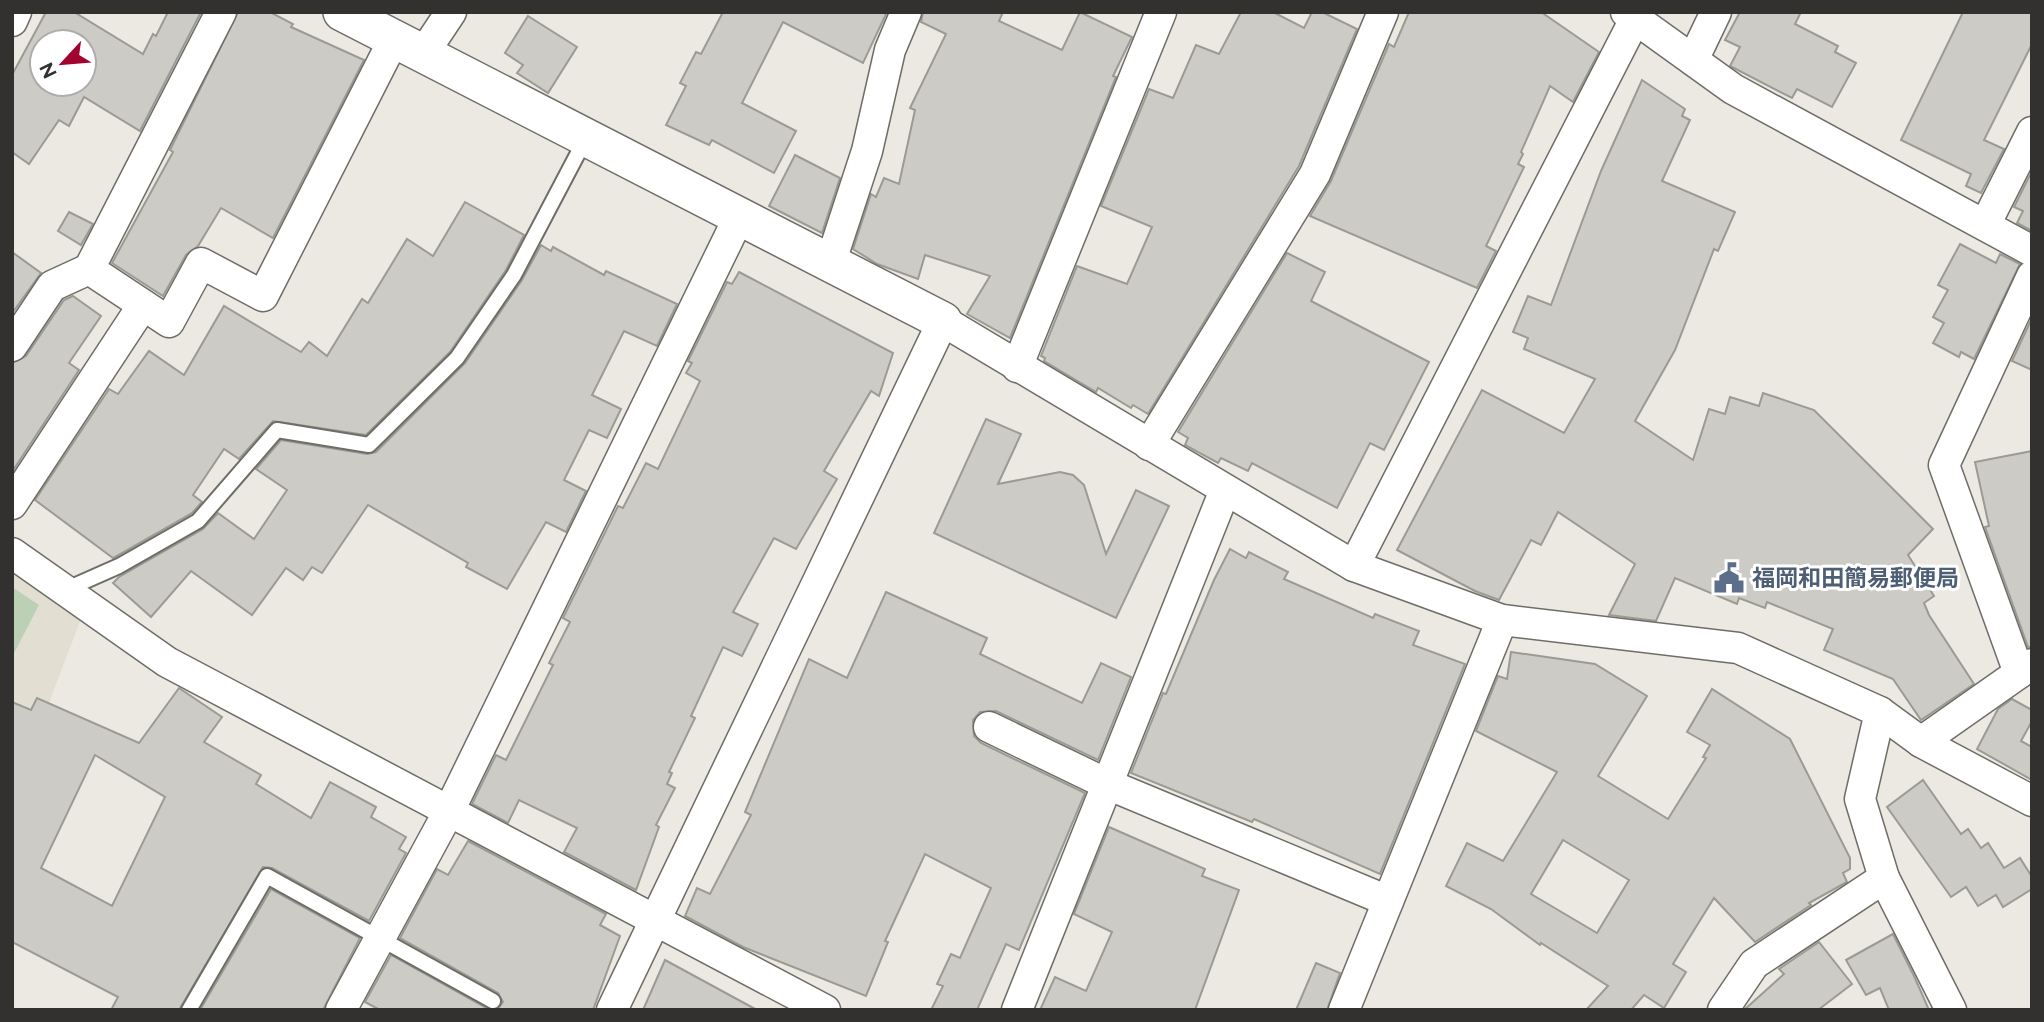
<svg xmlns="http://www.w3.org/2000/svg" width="2044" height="1022" font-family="Raleway,'Noto Sans JP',sans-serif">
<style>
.built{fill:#e2ded1}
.green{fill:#bbd0b5}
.building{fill:#cdcbc5;stroke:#9b9a93;stroke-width:2;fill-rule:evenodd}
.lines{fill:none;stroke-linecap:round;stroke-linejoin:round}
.service-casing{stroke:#6e6d67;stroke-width:18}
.minor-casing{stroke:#6e6d67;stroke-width:33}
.tertiary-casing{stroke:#6e6d67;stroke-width:40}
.service{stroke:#fff;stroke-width:14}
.minor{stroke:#fff;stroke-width:30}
.tertiary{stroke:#fff;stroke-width:37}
.labels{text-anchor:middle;stroke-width:6;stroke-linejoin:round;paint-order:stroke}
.service-label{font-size:23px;font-weight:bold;fill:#4e5e75;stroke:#fff;text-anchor:start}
</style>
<rect width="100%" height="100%" fill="#ebe9e2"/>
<path class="built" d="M12 569 82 616 12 800Z"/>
<path class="green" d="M12 587 39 605 12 657Z"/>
<g class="building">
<path d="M46 12H74L143 54 153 34 156 36 168 12H201L140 131 84 97 69 126 59 120 29 164 12 152V75ZM42 42H84V84H42Z"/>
<path d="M238 12H270L293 24 291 27 364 60 273 238 221 208 198 246 186 255 163 296 112 263 173 152 170 150Z"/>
<path d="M723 12H887L863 63 783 22 742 103 796 131 774 173 712 140 709 145 666 125 686 86 680 83 696 52 701 54Z"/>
<path d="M923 12H1003L999 21 1062 50 1080 12 1132 37 1113 76 1116 77 1010 338 967 314 990 276 925 255 918 279 877 264 853 249 871 194 876 197 884 178 899 184 915 110 910 108 946 34 921 22Z"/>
<path d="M1241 12H1273L1304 28 1312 12H1322L1357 29 1299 166 1148 414 1133 405 1131 408 1098 388 1096 392 1044 361 1045 358 1041 356 1077 266 1127 284 1152 227 1101 206 1149 89 1173 98 1196 45 1219 54Z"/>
<path d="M1409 12H1541L1599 52 1573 102 1550 86 1521 152 1523 154 1518 164 1524 167 1486 246 1496 251 1477 288 1310 216 1331 181 1389 44 1394 47Z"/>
<path d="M1740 12H1801L1795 24 1838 46 1835 52 1856 63 1832 107 1797 89 1792 98 1730 66 1740 47 1725 40Z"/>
<path d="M1963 12H2032V44L1984 140 2004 149 1981 193 1966 186 1971 174 1901 140Z"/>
<path d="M528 16 577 47 548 93 517 73 523 65 505 53Z"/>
<path d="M1642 80 1685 109 1682 116 1690 120 1662 181 1735 212 1718 251 1714 249 1675 350 1635 421 1693 460 1709 409 1725 414 1730 397 1759 406 1763 393 1814 410 1933 529 1908 555 1934 596 1924 603 1929 615 1974 684 1921 720 1893 679 1824 650 1833 629 1767 602 1765 608 1739 598 1737 604 1675 578 1656 621 1609 615 1635 564 1558 512 1541 545 1531 540 1499 600 1475 591 1397 550 1482 390 1564 433 1595 379 1524 349 1528 338 1513 332 1528 296 1551 305 1601 171Z"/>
<path d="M795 155 840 178 822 233 769 206Z"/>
<path d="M2032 171V231L2017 223 2023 211 2014 207Z"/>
<path d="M465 202 524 235 506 270 450 352 366 435 273 421 239 459 224 449 193 495 202 502 192 513 113 558 35 500 109 389 118 394 149 351 184 375 224 306 301 352 309 342 327 356 362 299 368 303 407 239 433 256Z"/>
<path d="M69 212 93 224 81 245 58 231Z"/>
<path d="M1960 244 1996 263 2000 254 2020 264 1974 359 1961 352 1959 357 1933 343 1944 323 1933 317 1948 290 1938 285Z"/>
<path d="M541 245 551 251 553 247 604 275 606 271 677 304 657 346 624 331 592 395 621 409 607 438 589 430 564 480 586 491 566 532 546 522 507 589 466 567 468 563 368 505 322 573 312 567 303 580 286 568 252 615 191 571 151 617 113 583 119 577 203 529 218 513 254 539 287 490 256 469 281 440 367 454 376 452 465 363 522 280Z"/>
<path d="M12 252 41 273 13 312H12Z"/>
<path d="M1287 253 1325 272 1311 301 1429 362 1384 450 1370 443 1337 508 1252 463 1248 471 1221 458 1218 463 1185 445 1188 438 1178 432Z"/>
<path d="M739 272 893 353 879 396 871 391 824 471 837 479 796 549 774 538 733 612 758 624 742 656 723 647 691 716 695 718 669 772 672 773 667 784 675 788 656 825 659 827 636 890 564 852 577 828 519 800 508 823 472 804 496 755 506 760 553 665 549 663 570 622 563 618 618 506 623 508 646 463 658 469 700 381 686 373 692 363 688 361 727 282 732 284Z"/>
<path d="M73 296 101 316 69 363 79 370 12 472V363L26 356 64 300Z"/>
<path d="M2032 318V370L2012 361Z"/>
<path d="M986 419 1021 434 998 484 1060 472 1073 475 1084 485 1106 554 1136 490 1169 506 1116 618 934 533Z"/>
<path d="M2032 451V647H2028L1985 527 1989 526 1975 462Z"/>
<path d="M1230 549 1246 558 1249 552 1288 572 1284 579 1373 618 1375 614 1419 631 1413 645 1465 664 1380 874 1254 819 1252 822 1131 773 1163 693 1166 694 1214 580Z"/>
<path d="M886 592 987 638 980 654 1082 703 1101 663 1131 677 1098 760 996 711 980 712 973 720 974 736 981 743 1085 793 1019 950 1006 944 977 1010H931L943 986 937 984 951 954 960 958 991 888 925 854 885 941 888 942 866 996 743 947 685 916 697 888 710 894 751 815 745 812 809 659 847 678Z"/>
<path d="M1511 652 1595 664 1647 696 1598 776 1668 819 1706 758 1703 757 1710 745 1687 732 1712 689 1790 739 1850 858V869L1843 873 1847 882 1809 903 1811 905 1755 942 1714 898 1673 964 1686 972 1664 1008 1644 995 1631 1010H1586L1608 986 1541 943 1540 945 1491 909 1446 886 1467 843 1503 861 1557 772 1476 731 1498 676 1507 679ZM1563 840 1629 880 1597 933 1531 894Z"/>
<path d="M179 688 222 717 204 742 261 775 256 784 311 818 330 782 376 807 371 817 406 837 399 849 406 853 369 921 272 868 263 867 179 1010H111L118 997 12 942V702L31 710 37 698 139 743ZM95 755 165 797 112 906 41 868Z"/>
<path d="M2012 699 2032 710V721L2021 741 2032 747V780L1977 749 1998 709Z"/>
<path d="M1923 780 1961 834 1968 829 1981 848 1988 843 2004 868 2020 858 2032 877V889L2003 907 1996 895 1978 906 1966 887 1951 897 1887 807Z"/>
<path d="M1109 827 1205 869 1202 876 1239 890 1195 1010H1040L1055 977 1086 991 1112 932 1074 914Z"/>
<path d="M468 841 606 914 600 925 620 936 593 1010H497L503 1002 498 993 400 938 437 869 448 875Z"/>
<path d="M271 889 360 938 323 1010H200Z"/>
<path d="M1893 934 1914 976 1929 1010H1889L1880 988 1866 995 1846 960Z"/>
<path d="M1819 942 1852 984 1818 1010H1744L1784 974 1779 969Z"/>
<path d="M391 955 488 1009 489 1010H380L365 1002Z"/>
<path d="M665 960 757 1010H643Z"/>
<path d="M1316 963 1340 973 1327 1010H1296Z"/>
</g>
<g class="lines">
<g class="service-casing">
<g id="service">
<path d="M67 589 119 566 198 521 277 430 369 445 457 358 514 275 586 138"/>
<path d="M189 1010 267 876 493 1001"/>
</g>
</g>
<g class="minor-casing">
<g id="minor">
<path d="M221 12 89 269 169 322 201 263 263 296 394 39"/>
<path d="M1626 12 1733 89 2032 251"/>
<path d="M12 21 16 12"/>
<path d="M423 54 451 12"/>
<path d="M1693 60 1716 12"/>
<path d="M1985 225 2032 132"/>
<path d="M830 264 867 151 890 50 906 12"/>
<path d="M12 346 52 286 89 269"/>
<path d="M1017 367 1161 12"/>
<path d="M1149 445 1315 174 1383 12"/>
<path d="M12 504 143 305"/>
<path d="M12 553 167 662 825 1010"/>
<path d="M1354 566 1635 19"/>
<path d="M2019 673 1944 465 2032 276"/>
<path d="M989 727 1107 784 1388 901"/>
<path d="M1921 742 2032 664"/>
<path d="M1884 878 1951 1010"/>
<path d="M341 1010 449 811 739 217"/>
<path d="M612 1010 943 321 1354 566 1502 620 1738 648 1880 712 1921 742 2032 801"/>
<path d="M1017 1010 1225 490"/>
<path d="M1344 1010 1502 620"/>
<path d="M1723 1010 1754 964 1884 878 1860 799 1880 712"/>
</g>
</g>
<g class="tertiary-casing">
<path id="tertiary" d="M342 12 943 321"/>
</g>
<use href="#service" class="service"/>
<use href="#minor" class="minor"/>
<use href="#tertiary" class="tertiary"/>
</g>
<defs>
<g id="civic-bare" transform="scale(2.415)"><path d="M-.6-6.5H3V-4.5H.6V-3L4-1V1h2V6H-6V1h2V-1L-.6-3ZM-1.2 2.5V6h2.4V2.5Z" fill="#5c6f8a" stroke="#fff" stroke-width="2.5" paint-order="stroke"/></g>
</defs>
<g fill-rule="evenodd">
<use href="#civic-bare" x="1729" y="578"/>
</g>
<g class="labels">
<g class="service-label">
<text x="1752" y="586">福岡和田簡易郵便局</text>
</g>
</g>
<rect width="2044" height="1022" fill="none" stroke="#32312f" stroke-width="28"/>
<g transform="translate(63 63) rotate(244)"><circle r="33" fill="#ffffff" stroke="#adadac" stroke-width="2"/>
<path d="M0-5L12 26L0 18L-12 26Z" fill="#a3042f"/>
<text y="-10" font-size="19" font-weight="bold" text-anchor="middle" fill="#32312f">N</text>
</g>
</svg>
